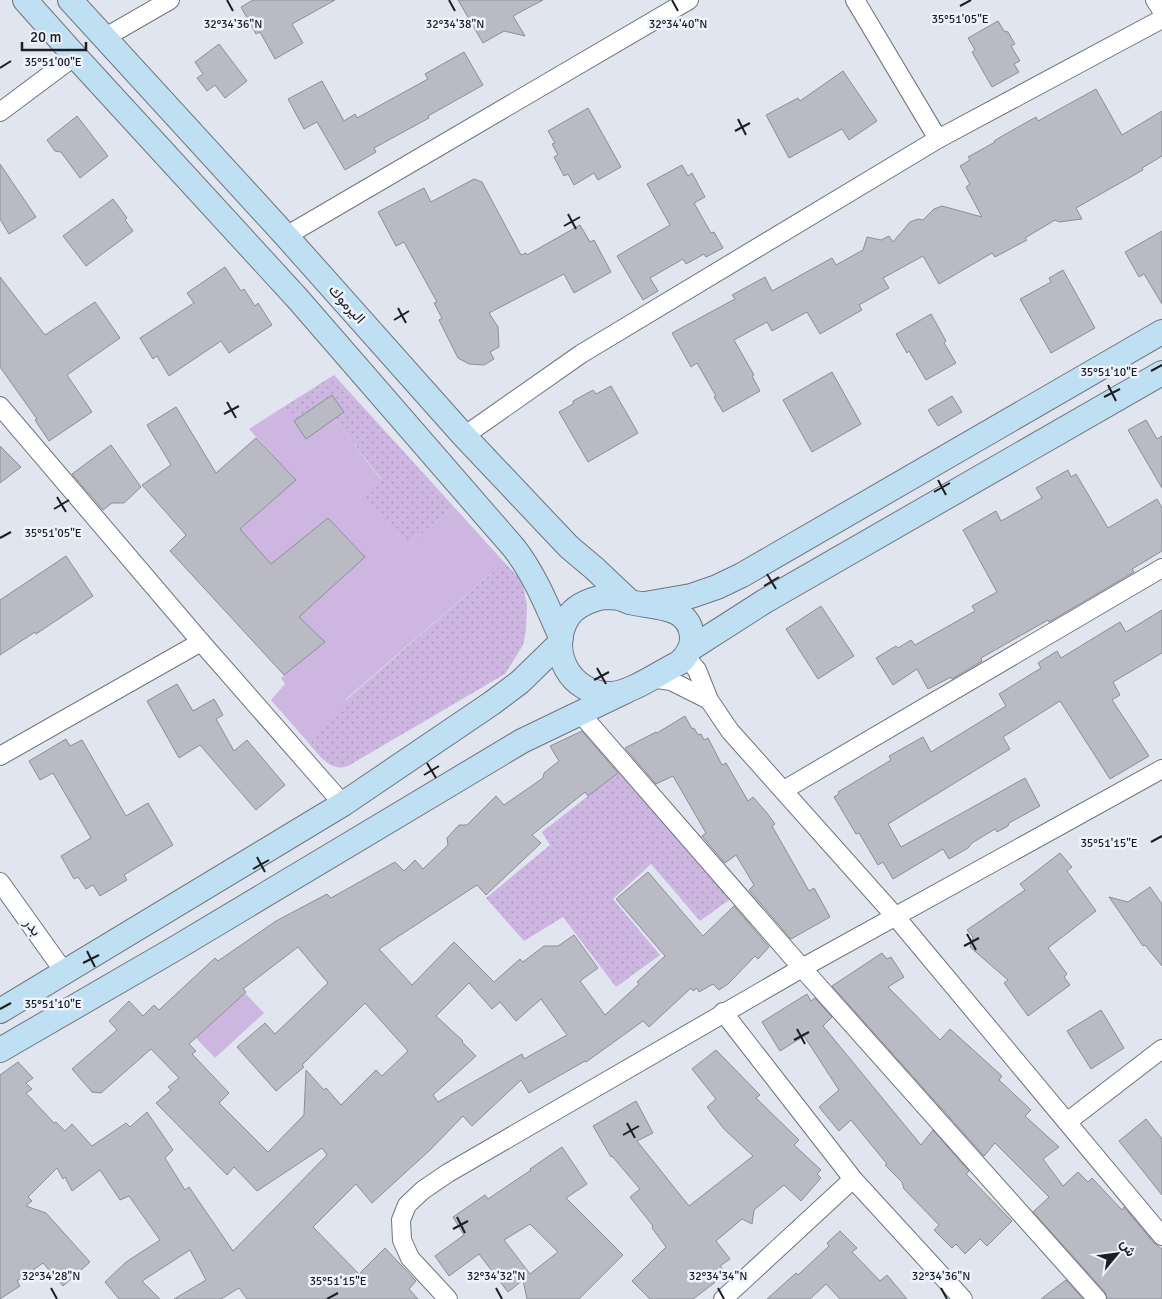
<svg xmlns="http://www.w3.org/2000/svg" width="1162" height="1299" font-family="Signika,Vazirmatn,sans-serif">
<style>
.park{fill:#cdb6e0}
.garden{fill:url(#garden-dots)}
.building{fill:#babac4;stroke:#8d8d97;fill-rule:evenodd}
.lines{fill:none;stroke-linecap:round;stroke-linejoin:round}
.street-casing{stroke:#70747d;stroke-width:20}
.secondary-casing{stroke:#70747d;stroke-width:26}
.street{stroke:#fff;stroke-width:18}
.secondary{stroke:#bfe0f2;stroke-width:24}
.ticks{fill:none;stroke:#1c1e21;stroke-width:2}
.labels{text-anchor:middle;stroke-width:5;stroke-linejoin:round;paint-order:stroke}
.street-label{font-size:15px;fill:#1c1e21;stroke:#edf2fc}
.ticks-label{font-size:12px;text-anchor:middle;fill:#1c1e21;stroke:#edf2fc;stroke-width:5;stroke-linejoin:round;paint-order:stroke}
</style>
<defs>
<pattern id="garden-dots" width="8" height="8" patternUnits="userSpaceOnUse" patternTransform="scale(1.25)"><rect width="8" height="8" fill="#cdb6e0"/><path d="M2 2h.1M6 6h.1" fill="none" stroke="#af9cc0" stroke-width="1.8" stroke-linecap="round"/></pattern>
</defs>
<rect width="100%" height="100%" fill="#e0e5ef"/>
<g class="park">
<path d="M285 406 306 438 335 419 381 480 364 496 408 545 454 507 504 562 346 699 348 703 306 740 271 700 285 684 281 678 324 642 291 610 306 611 365 557 328 518 271 564 240 529 296 480 249 429Z"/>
<path d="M245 993 264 1013 215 1058 196 1038Z"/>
</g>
<g class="garden">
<path d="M334 375 454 507 408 545 363 496 381 479 335 419 344 412 332 395 294 421 285 406Z"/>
<path d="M504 562 518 577 523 586 527 605 526 630 523 645 505 674 348 766C329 773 317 752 306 740L347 703 346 700Z"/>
<path d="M620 771 733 897 700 921 651 864 613 899 660 955 616 987 563 917 524 941 486 898 550 845 542 832Z"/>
</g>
<g class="building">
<path d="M253 0H335L292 24 303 43 275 59 260 32 256 34 241 7Z"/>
<path d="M458 0H543L513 16 525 36 504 31 483 43Z"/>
<path d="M998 21 1004 31 1008 32 1015 44 1011 46 1020 61 1014 64 1019 72 992 87 972 52 975 50 968 38Z"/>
<path d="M219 44 247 81 225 98 215 85 207 91 197 78 203 74 195 62Z"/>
<path d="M464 52 483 85 428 116 429 118 374 148 376 152 345 170 317 122 304 129 288 99 322 81 344 121 355 114 357 118 428 79 425 74Z"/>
<path d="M843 71 877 121 849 140 842 129 789 158 766 115 798 98 800 101Z"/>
<path d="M1096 89 1122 135 1162 111V156L1142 168 1143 170 1076 208 1082 219 1059 222 1055 220 1025 238 1027 240 995 257 992 253 939 284 923 256 883 278 889 288 859 305 862 310 820 334 807 312 772 331 767 322 734 340 754 375 752 376 760 391 723 412 714 397 716 396 697 363 691 367 672 333 735 299 732 295 765 277 772 291 832 258 836 265 863 250 867 237 881 240 889 236 893 242 910 222 918 219 923 220 934 209 942 206 982 217 966 187 970 184 960 166 970 160 968 157 995 142 994 141 1004 135 1036 117 1038 121Z"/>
<path d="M588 108 621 167 598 180 594 173 574 185 568 174 564 176 554 157 558 155 552 144 555 143 548 131Z"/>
<path d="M77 116 108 156 80 178 61 152 55 151 47 140Z"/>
<path d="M0 164 36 217 9 234 0 219Z"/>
<path d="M682 165 688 176 692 173 705 197 694 203 711 233 714 232 723 248 706 257 704 254 686 264 683 259 650 278 658 291 643 300 617 256 670 225 647 184Z"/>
<path d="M474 179 482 182 521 255 526 253 527 255 580 225 590 242 594 240 611 272 574 293 564 274 489 313 498 327 499 347 490 352 494 359 484 365 469 364 458 358 439 320 442 318 434 303 437 302 404 242 396 246 378 212 424 188 431 202Z"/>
<path d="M113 199 127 218 125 220 133 231 86 266 63 236Z"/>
<path d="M1162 231V304L1144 274 1139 277 1125 252Z"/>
<path d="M225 267 241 291 244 289 255 306 258 303 272 325 229 353 221 341 169 376 157 356 153 359 140 338 194 303 187 293Z"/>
<path d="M1063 270 1095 328 1051 353 1020 299 1051 282 1049 278Z"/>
<path d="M0 277 45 335 95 302 120 338 67 375 92 412 49 441 35 420 37 419 0 367Z"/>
<path d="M931 314 946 341 944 343 956 363 926 380 909 351 907 353 896 334Z"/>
<path d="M832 372 861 424 812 452 783 400Z"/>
<path d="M611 386 638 433 588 462 559 412 573 404V401L593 390 596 394Z"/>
<path d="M332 395 344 412 306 439 294 421Z"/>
<path d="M952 396 962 412 938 426 928 410Z"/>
<path d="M176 407 216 473 256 438 296 480 240 529 271 564 328 518 365 557 299 617 325 642 284 675 170 551 186 535 142 485 171 465 147 425Z"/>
<path d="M1146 420 1157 439 1162 436V488L1128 430Z"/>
<path d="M111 445 141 487 124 503H112L103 510 72 474Z"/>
<path d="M0 446 21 467 0 483Z"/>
<path d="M1068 470 1071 477 1076 474 1108 528 1157 499 1162 508V551L1132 569 1134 572 1049 622 1048 620 981 658 982 661 952 679 951 677 928 689 917 669 893 685 876 658 896 646 898 648 911 640 915 645 975 611 972 606 997 592 963 530 996 511 1001 521 1042 498 1036 488Z"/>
<path d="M66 556 93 596 36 634 35 632 0 655V600Z"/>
<path d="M821 606 854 656 818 679 786 629Z"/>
<path d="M1162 610V653L1113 682 1120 695 1112 700 1149 756 1110 779 1060 701 1003 737 1010 749 888 824 901 847 1025 778 1040 806 1009 823 1008 826 997 832 995 829 972 843 968 848 949 859 943 849 893 879 883 862 878 865 859 833 856 834 840 807 834 797 839 794 838 792 891 760 889 756 923 737 931 752 1006 706 999 694 1041 668 1038 663 1057 651 1061 658 1120 622 1126 632Z"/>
<path d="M177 684 193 711 214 699 223 715 216 719 234 751 247 740 285 785 256 810 200 745 179 758 147 701Z"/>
<path d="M685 716 692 729 694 728 698 735 701 734 704 740 708 738 722 765 726 763 748 801 753 797 767 813 775 824 772 826 809 891 814 888 830 917 791 939 749 890 754 885 736 855 725 863 702 836 706 833 673 776 656 784 625 748 656 732 657 733Z"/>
<path d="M582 731 618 773 588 796 585 792 532 835 541 843 486 895 477 885 379 949 412 985 454 942 494 982 520 959 523 962 544 946H558L574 935 598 968 580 981 605 1015 639 984 637 982 665 956 616 899 648 872 703 936 734 906 769 947 758 959 755 956 728 984 719 990 713 984 699 992 697 988 693 991 691 988 649 1027 643 1021 586 1062 585 1061 529 1093 521 1080 472 1126 463 1116 430 1150 372 1203 356 1184 313 1227 359 1274 385 1248 416 1281 409 1289 418 1299H247L239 1288 221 1299H174L206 1280 190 1250 142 1281 160 1299H119L105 1282 126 1262 160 1240 129 1196 120 1200 100 1170 72 1191 65 1177 63 1179 57 1168 28 1197 32 1201 26 1206 46 1213 90 1262 63 1286 43 1263 17 1281 20 1286 0 1299V1075L18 1062 33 1078 26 1083 32 1089 26 1093 54 1123 56 1122 65 1131 72 1124 92 1146 126 1123 130 1127 147 1112 173 1150 165 1158 185 1190 189 1187 233 1251 327 1155 322 1148 257 1191 234 1167 227 1175 156 1103 171 1090 168 1087 179 1078 151 1049 101 1093 92 1092 72 1069 117 1030 109 1021 129 1001 143 1016 154 1005 159 1010 215 958 218 961 276 921 327 894 331 898 395 862 404 871 415 860 423 869 448 845 447 838 459 825H467L496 796 504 805 543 778 544 773 559 761 550 746ZM298 947 328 983 275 1034 265 1023 237 1047 276 1091 304 1067 302 1065 365 1003 408 1051 382 1076 376 1070 341 1105 326 1088 324 1090 306 1070 304 1115 268 1152 219 1103 229 1093 192 1054 196 1051 189 1044 246 992 243 989ZM469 983 492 1009 500 1002 516 1021 541 999 567 1035 524 1059 522 1054 438 1102 433 1095 476 1056 462 1042 463 1041 436 1016Z"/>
<path d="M66 739 70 746 82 740 126 816 148 803 173 845 124 875 127 880 100 896 93 885 86 889 78 877 74 879 61 856 91 838 53 773 40 780 29 761Z"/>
<path d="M1060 853 1072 867 1067 871 1096 911 1048 948 1067 974 1064 977 1070 985 1028 1016 1004 983 1008 980 970 947 973 937 967 930 1025 890 1020 884Z"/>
<path d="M1150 887 1162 904V966L1145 945 1143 946 1109 897 1128 902Z"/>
<path d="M882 953 887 959 891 957 904 977 888 987 940 1040 950 1029 1002 1076 999 1080 1031 1110 1025 1116 1059 1147 1043 1159 1063 1186 1078 1172 1088 1182 1092 1178 1122 1210 1124 1207 1154 1243 1162 1249V1299H1107L1105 1292 1033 1212 1049 1197 995 1143 984 1156 832 986Z"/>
<path d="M807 994 811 1001 815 998 832 1017 823 1026 921 1145 933 1130 969 1171 966 1174 1012 1221 987 1246 980 1239 965 1254 956 1244 952 1248 934 1230 939 1225 904 1189 902 1182 885 1165 887 1164 851 1120 839 1131 819 1107 839 1090 804 1036 780 1051 762 1022Z"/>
<path d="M1101 1010 1124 1048 1091 1069 1067 1031Z"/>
<path d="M716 1050 760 1095 756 1098 799 1140 794 1145 821 1170 817 1174 821 1178 801 1201 784 1185 754 1210 752 1224 742 1219 716 1241 730 1259 720 1266 726 1274 693 1299H650L632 1281 666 1247 652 1228 653 1226 630 1197 640 1189 612 1156 611 1157 593 1126 636 1101 653 1133 637 1141 689 1206 753 1156 724 1129 707 1107 716 1099 692 1069Z"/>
<path d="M1146 1119 1162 1139V1195L1119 1141Z"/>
<path d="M562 1147 587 1184 566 1198 623 1255 579 1299H527L523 1280 508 1292 479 1254 449 1276 435 1256 464 1235 453 1217 485 1195 488 1199 531 1170 530 1169ZM530 1224 558 1252 530 1274 504 1240Z"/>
<path d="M840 1231 857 1248 852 1252 880 1281 887 1275 907 1299H840L826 1284 810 1299H767L796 1273 798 1275 829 1246 827 1243Z"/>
<path d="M1066 1280 1083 1299H1041Z"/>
</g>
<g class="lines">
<g class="street-casing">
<g id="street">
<path d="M855 0 938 139"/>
<path d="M1155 0 1162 11"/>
<path d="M104 38 170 0"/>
<path d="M0 112 75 56"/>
<path d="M286 236 689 0"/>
<path d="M0 406 201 642 343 804"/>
<path d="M464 436 581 354 938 139 1162 19"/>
<path d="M686 657 697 670 709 700 730 731 895 916 1162 1236"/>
<path d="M650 678 671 681 709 700"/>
<path d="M580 713 802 968 1097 1299"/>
<path d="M0 756 201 642"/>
<path d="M784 790 1162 568"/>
<path d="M0 882 65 973"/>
<path d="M723 1012 853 1179 963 1299"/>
<path d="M1067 1122 1162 1049"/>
<path d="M448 1299 410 1258 402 1240 401 1220 407 1205 423 1190 448 1173 802 968 1162 769"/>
<path d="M723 1299 853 1179"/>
</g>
</g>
<g class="secondary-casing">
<g id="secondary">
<path d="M25 0 75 56 297 298 514 548C535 575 547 606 561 637"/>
<path d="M70 0 286 236 464 436 569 547 594 568 630 602"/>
<path d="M603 597C608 597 614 597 619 598 623 599 626 601 630 602 653 608 689 604 692 636 693 648 687 656 679 663 660 672 630 694 610 694 570 694 547 651 568 617 576 605 590 600 603 597Z"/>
<path d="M645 604 691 596 717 587 742 575 1162 332"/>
<path d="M690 649 765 601 1162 373"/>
<path d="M0 1011 343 804 492 703 520 682 559 644"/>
<path d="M0 1050 171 951 522 741 626 691"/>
</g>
</g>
<use href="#street" class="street"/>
<use href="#secondary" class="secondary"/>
</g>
<path class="ticks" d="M227 0 233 11M449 0 455 11M672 0 678 11M960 6 971 0M0 68 11 61M738 119 746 135M735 131 750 123M568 214 576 229M564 226 580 217M398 308 406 323M394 320 409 311M1151 371 1162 365M1108 385 1116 401M1104 397 1120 389M227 402 236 418M224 414 239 406M938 480 946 495M934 492 950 483M57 497 66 512M54 509 69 500M0 538 11 532M767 574 776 589M764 586 779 577M597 668 606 684M594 680 609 672M427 763 436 778M424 775 439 766M1151 842 1162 836M257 857 265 872M253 869 269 860M967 934 976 950M964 946 979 938M87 951 95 967M83 963 99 955M0 1009 11 1003M797 1029 805 1044M794 1040 809 1032M627 1123 635 1138M623 1135 639 1126M457 1217 465 1233M453 1229 468 1221M51 1288 57 1299M496 1288 502 1299M718 1288 724 1299M941 1288 947 1299M327 1299 338 1293"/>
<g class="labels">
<g class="street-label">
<text transform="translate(347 304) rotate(48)" y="5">اليرموك</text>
<text transform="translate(33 927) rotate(54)" y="5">بدر</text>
</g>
</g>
<g class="ticks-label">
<text x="960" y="23">35°51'05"E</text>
<text x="233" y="28">32°34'36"N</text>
<text x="455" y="28">32°34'38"N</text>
<text x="678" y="28">32°34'40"N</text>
<text x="53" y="66">35°51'00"E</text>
<text x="1109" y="376">35°51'10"E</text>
<text x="53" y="537">35°51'05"E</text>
<text x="1109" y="847">35°51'15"E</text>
<text x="53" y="1008">35°51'10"E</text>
<text x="51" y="1280">32°34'28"N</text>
<text x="496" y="1280">32°34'32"N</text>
<text x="718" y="1280">32°34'34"N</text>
<text x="941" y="1280">32°34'36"N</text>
<text x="338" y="1285">35°51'15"E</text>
</g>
<g transform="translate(1117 1254) rotate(61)" stroke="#edf2fc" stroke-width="4" paint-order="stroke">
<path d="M0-4L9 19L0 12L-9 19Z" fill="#1c1e21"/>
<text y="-8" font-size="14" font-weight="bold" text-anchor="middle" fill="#1c1e21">ش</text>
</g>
<path d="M22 42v8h64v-8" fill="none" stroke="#1c1e21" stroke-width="2.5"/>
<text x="30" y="42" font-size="15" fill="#1c1e21" stroke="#edf2fc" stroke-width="4" paint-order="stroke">20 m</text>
</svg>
